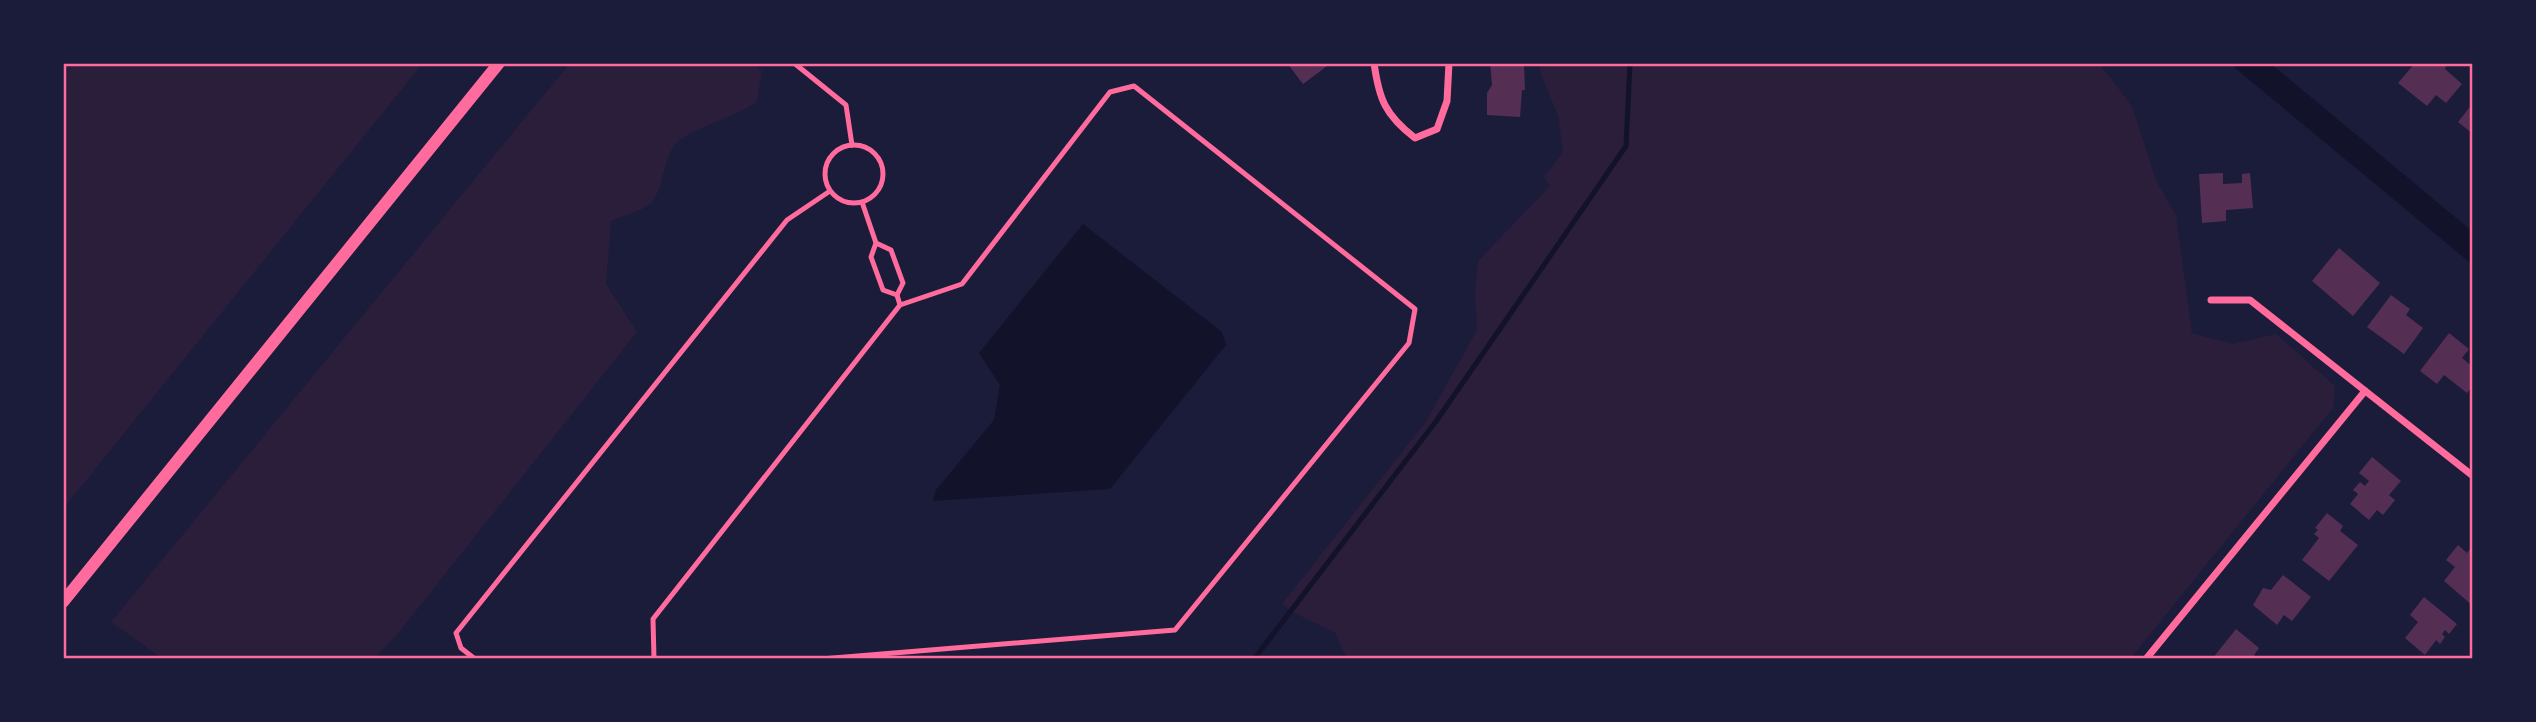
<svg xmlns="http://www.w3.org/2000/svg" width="2536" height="722" font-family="'Times New Roman',serif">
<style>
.green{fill:#2a1e3b}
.water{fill:#12122b}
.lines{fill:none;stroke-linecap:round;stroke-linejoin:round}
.stream{stroke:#12122b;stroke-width:5}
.building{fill:#542f53}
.service{stroke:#ff6b9d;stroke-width:5}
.minor{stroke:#ff6b9d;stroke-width:7}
.tertiary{stroke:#ff6b9d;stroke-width:12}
.neatline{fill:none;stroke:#ff6b9d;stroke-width:2.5}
</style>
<rect width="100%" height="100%" fill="#1b1b3a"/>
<g class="green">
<path d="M63 63H423L63 509Z"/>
<path d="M570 63H752L762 71 757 102C734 118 702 124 680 140 663 153 665 183 654 199 646 211 624 215 611 221L606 284 637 332 396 636 373 659H163L111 622Z"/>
<path d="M1540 63H2099L2132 106 2156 180 2176 215 2192 333 2233 344 2276 334 2335 386 2333 408 2130 659H1347L1335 633 1296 614 1282 604 1425 423 1477 330 1475 292 1478 261 1550 186 1544 177 1563 152 1558 116 1539 69Z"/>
</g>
<g class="water">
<path d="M2229 63H2270L2473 232V265Z"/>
<path d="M1083 224 1222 332 1226 345 1110 489 933 501 936 490 994 420 1000 385 979 353Z"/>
</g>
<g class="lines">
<path class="stream" d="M1254 659 1437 420 1626 146 1630 63"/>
</g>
<g class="building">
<path d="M1287 63H1331L1303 84Z"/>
<path d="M1490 63H1524L1525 90H1522L1520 117 1487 115V93L1492 85Z"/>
<path d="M2415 63H2447L2445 69 2462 84 2446 103 2436 95 2427 106 2398 83Z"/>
<path d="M2473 103V134L2458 122Z"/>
<path d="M2223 173V184L2242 183V174L2250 173 2253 208 2226 210V221L2202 223 2199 174Z"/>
<path d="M2339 248 2380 283 2353 316 2312 281Z"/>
<path d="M2391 295 2410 309 2406 315 2423 328 2404 354 2367 327Z"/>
<path d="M2449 333 2469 349 2462 358 2473 367V385L2467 393 2444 375 2437 384 2420 371Z"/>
<path d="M2372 457 2401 481 2389 495 2395 500 2383 515 2377 510 2369 520 2350 504 2358 494 2353 490 2360 482 2365 486 2369 481 2359 473Z"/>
<path d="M2327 513 2343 526 2340 531 2358 545 2329 581 2302 560 2319 538 2314 534 2318 530 2315 528Z"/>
<path d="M2458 545 2467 553 2473 545V606L2444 581 2455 567 2446 560Z"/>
<path d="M2283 575 2311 597 2292 621 2284 615 2277 625 2253 605 2263 588 2271 590Z"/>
<path d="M2424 597 2457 624 2449 634 2445 630 2442 634 2445 637 2440 644 2436 640 2425 655 2405 638 2418 622 2410 615Z"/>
<path d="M2236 629 2259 648 2254 655 2259 659H2212Z"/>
</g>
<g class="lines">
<g class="service">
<path d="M794 63 846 105 852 145"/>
<circle cx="854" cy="174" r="29"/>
<path d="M862 202 876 243 871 257 883 290 897 295"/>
<path d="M876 243 891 250 903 283 897 295 900 305"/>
<path d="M475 659 461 648 456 633 787 220 830 191"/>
<path d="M654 659 653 619 900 305 962 284 1110 92 1134 86 1415 309 1409 343 1175 630 821 659"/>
</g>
<g class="minor">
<path d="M1374 63C1379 99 1385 115 1415 138L1437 129 1447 101 1449 63"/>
<path d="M2211 300H2250L2473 476"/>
<path d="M2146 659 2365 391"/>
</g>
<path class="tertiary" d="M63 602 499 63"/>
</g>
<rect width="2536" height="722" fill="none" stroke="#1b1b3a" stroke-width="130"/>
<rect x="65" y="65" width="2406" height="592" class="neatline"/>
</svg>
